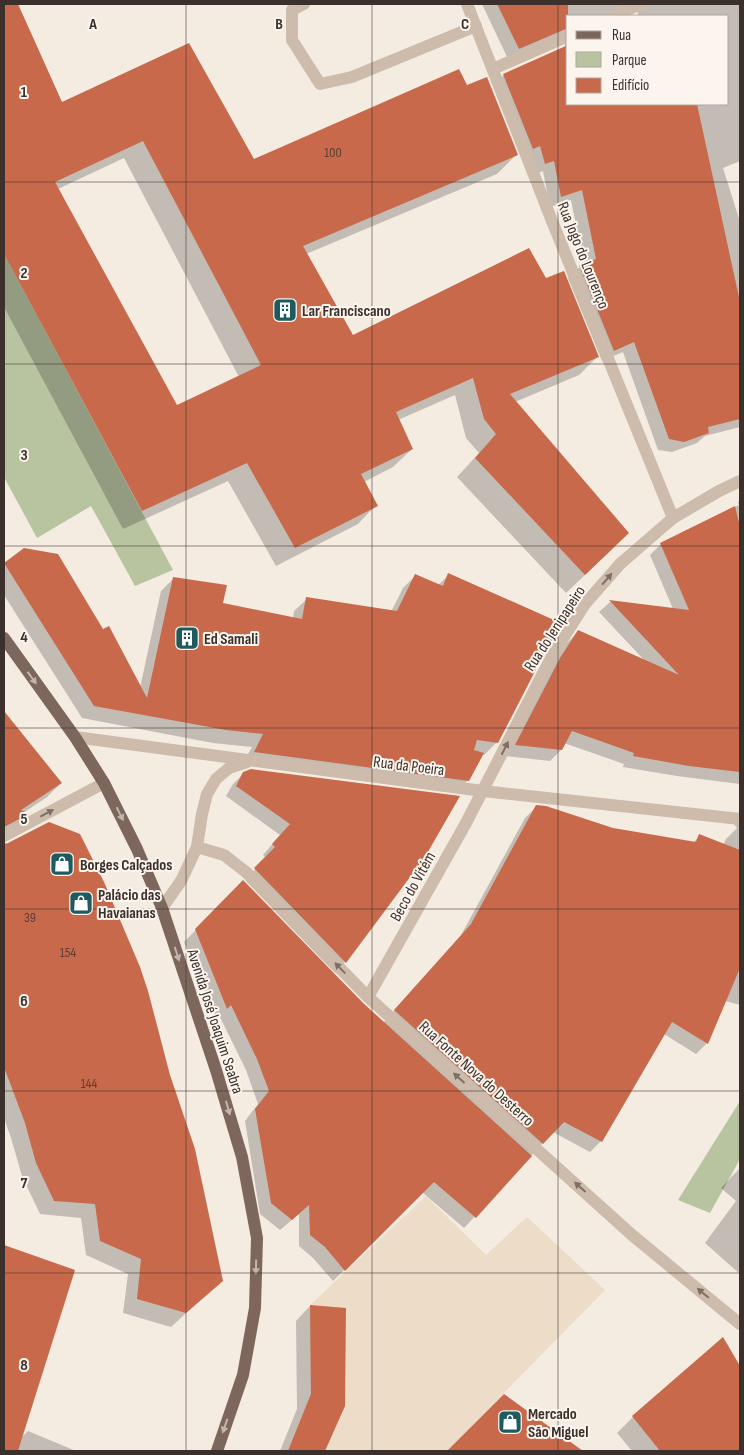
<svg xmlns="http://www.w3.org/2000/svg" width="744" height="1455" font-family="'Sofia Sans Condensed',sans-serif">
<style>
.green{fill:#b8c4a0}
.plaza{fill:#ecdcc8}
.shadow{fill:#0003;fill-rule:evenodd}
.building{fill:#c8694b;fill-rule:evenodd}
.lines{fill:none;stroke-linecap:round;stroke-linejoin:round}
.minor{stroke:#cdbbac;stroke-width:12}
.major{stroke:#7d675c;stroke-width:12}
.oneway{fill:#7d6f65}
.oneway2{fill:#c2b5ac}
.grid{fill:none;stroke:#3b302b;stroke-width:1;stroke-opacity:0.55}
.labels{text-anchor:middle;stroke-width:4;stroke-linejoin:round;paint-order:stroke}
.number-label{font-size:14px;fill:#5e3e33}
.street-label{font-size:16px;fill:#3b302b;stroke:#fbf5ee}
.poi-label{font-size:16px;font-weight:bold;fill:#3b302b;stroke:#fbf5ee;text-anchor:start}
.grid-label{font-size:16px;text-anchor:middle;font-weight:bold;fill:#3b302b;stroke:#fbf5ee;stroke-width:4;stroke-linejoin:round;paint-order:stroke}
</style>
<rect width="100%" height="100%" fill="#f4ebe1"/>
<g class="green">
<path d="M4 254 173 570 135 586 91 506 37 538 4 477Z"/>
<path d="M740 1101V1159L710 1213 678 1200Z"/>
</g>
<path class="plaza" d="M426 1196 486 1255 527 1217 605 1290 447 1451H288L311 1393 310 1305Z"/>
<g class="shadow">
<path d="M4 4H16L61 104 254 160 466 87 516 155 497 174 306 254 352 337 546 280 597 357 579 375 515 402 609 552 566 593 457 477 479 453 466 438 455 395 398 420 412 449 393 467 364 482 376 505 358 524 276 566 228 481 123 529 4 307ZM124 158 239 377 177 407 58 189Z"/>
<path d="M482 4H740V161L723 168 740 222V427L705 436 697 443 672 452 658 450 623 352 602 361 568 278 580 267 584 265 571 200 550 207 543 171 534 174 493 86 504 75 565 48V45L561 40 508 59ZM626 7 634 8 638 13V15L636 16H728V104H568V16H604Z"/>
<path d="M740 500V784L677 776 623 767 624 764 564 743 561 750 550 761 505 756 549 671 567 643 578 632 645 661 599 612 610 602 673 609 650 555 661 544 739 505 738 502Z"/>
<path d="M25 549 103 631 140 688 161 591 174 578 221 604 293 618 294 611 307 599 391 612 403 588 415 576 438 585 449 575 545 650 497 742 484 755H482L468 780 455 793 242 765 252 747 213 743 82 718 4 595V564Z"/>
<path d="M4 713 61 783 47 797 23 813 27 814 13 828 4 833Z"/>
<path d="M244 773 458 797 345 962 335 973 245 880 266 858 263 855 280 835 226 796 233 784Z"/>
<path d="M537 806 612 829 693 843 699 836 723 845 726 839 737 828 734 824 740 809V1005L725 1001 707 1043 696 1054 664 1034 601 1141 590 1152 553 1132 464 1228 422 1192 333 1281 313 1258 299 1246V1214L280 1230 260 1214 245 1121 258 1104 246 1070 219 1015 216 1019 184 942 243 882 383 1023 460 937 525 818Z"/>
<path d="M4 844 8 845 222 1280 171 1327 123 1313 128 1274 86 1255 81 1218 40 1214 22 1176 11 1138 4 1118Z"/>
<path d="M740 1168V1274L705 1243 736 1201 721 1188Z"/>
<path d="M4 1246 73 1270 21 1426 4 1420Z"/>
<path d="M310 1306 344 1405 324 1451H280L297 1409 296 1321Z"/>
<path d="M722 1339 740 1369V1451H632L617 1433 633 1417Z"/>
<path d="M505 1395 581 1451H449Z"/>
<path d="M28 1431 76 1451H10L11 1448Z"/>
</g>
<g class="building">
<path d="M4 4H18L62 102 189 43 254 159 459 69 467 85 487 77 518 155 303 246 353 335 529 248 546 278 564 271 599 357 510 394 629 533 585 575 475 458 496 434 484 419 473 378 396 412 413 449 361 474 378 506 295 548 247 463 142 511 4 254ZM143 141 261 365 177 405 55 182Z"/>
<path d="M497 4H568V28L519 49Z"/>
<path d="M568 45V104H697L740 302V419L708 427 709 433 684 442 669 439 634 342 614 351 579 265 596 259 582 190 561 197 554 161 545 164 540 146 533 149 503 74Z"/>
<path d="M735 506 740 527V772L689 766 633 756 634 753 572 731 562 750 515 745 560 658 578 630 679 675 609 600 689 610 660 543Z"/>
<path d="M24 548 58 554 103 629 109 626 147 698 173 577 227 585 223 603 302 619 306 597 397 611 415 574 443 586 448 573 563 624 546 650 498 743 477 740 474 750 484 753 469 781 254 752 263 734 226 730 94 706 4 563Z"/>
<path d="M4 711 62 783 21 810 29 814 4 827Z"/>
<path d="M251 769 460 796 425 857 346 963 254 868 275 847 272 844 290 824 236 786 243 772Z"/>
<path d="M536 805 546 806 613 828 696 842 699 834 740 850V968L708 1044 672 1022 602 1142 564 1122 543 1144 394 1010 471 924Z"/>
<path d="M49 822 80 834 104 882 140 967 148 991 170 1075 195 1149 223 1281 186 1313 137 1299 141 1259 100 1241 95 1204 54 1201 36 1163 25 1123 4 1067V844L8 843Z"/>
<path d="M243 880 363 1003 532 1156 476 1218 434 1182 345 1271 325 1247 310 1235 309 1205 292 1220 271 1203 255 1109 269 1091 257 1059 231 1005 227 1009 195 929Z"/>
<path d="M4 1245 75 1270 18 1451H4Z"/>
<path d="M310 1305 346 1308 345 1406 325 1451H288L311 1394Z"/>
<path d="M723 1337 740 1366V1451H660L632 1416Z"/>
<path d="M504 1394 583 1451H447Z"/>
</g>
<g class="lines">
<g class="minor">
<path d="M304 4 292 10V40L320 84 352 77 476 26"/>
<path d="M467 4 552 221 673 518"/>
<path d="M612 16 641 4"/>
<path d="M493 69 568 36"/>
<path d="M75 737 483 791 740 819"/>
<path d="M4 836 104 783"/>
<path d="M197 847 224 855 246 872 368 997 632 1235 740 1324"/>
<path d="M162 908 181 881 197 847 202 814 207 794 216 779 229 768 247 762"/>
<path d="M368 997 466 823 553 654 585 604 620 564 673 518 719 491 740 481"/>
</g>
<path class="major" d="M4 638 75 737 104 783 137 849 162 908 216 1070 242 1157 257 1238 255 1308 243 1375 217 1451"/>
</g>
<defs><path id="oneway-solid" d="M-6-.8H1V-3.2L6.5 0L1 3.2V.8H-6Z" transform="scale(1.25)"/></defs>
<g class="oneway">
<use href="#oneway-solid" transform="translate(607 579) rotate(-49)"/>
<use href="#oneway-solid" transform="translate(505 748) rotate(-63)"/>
<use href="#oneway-solid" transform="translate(47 813) rotate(-28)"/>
<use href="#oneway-solid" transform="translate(340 968) rotate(-134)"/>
<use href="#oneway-solid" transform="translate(459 1078) rotate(-138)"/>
<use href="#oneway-solid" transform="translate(580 1187) rotate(-138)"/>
<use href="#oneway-solid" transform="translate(703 1293) rotate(-140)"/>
</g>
<g class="oneway2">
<use href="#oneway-solid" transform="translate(32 678) rotate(54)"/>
<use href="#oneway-solid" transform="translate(120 814) rotate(63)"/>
<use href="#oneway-solid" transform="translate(177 954) rotate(72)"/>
<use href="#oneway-solid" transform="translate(228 1108) rotate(74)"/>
<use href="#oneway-solid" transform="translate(256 1267) rotate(91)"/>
<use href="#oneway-solid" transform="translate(225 1426) rotate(109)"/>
</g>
<path class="grid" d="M186 4V1451M372 4V1451M558 4V1451M4 182H740M4 364H740M4 546H740M4 728H740M4 909H740M4 1091H740M4 1273H740"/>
<defs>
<g id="building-square" transform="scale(1.25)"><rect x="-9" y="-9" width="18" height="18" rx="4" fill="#1f5a5e" stroke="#fbf5ee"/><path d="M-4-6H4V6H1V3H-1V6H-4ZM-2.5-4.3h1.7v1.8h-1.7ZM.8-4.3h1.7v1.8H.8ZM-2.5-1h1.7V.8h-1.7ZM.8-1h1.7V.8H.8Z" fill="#fff"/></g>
<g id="shop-square" transform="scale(1.25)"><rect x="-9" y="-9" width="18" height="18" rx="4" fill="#1f5a5e" stroke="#fbf5ee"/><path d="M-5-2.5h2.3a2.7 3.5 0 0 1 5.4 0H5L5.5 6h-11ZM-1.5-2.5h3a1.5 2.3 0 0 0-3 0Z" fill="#fff"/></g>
</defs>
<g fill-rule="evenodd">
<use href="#building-square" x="285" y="310"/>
<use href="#building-square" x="187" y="638"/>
<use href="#shop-square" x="62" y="864"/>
<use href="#shop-square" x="81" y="903"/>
<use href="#shop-square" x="510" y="1422"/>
</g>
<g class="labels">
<g class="number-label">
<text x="333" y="157">100</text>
<text x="30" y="922">39</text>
<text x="68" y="957">154</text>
<text x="89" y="1088">144</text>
</g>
<g class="street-label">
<text transform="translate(584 255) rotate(68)" y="6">Rua Jogo do Lourenço</text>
<text transform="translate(554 628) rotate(-57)" y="6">Rua do Jenipapeiro</text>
<text transform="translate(409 765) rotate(7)" y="6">Rua da Poeira</text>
<text transform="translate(412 886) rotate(-61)" y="6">Beco do Vitém</text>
<text transform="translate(216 1021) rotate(72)" y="6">Avenida José Joaquim Seabra</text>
<text transform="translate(477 1073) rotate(42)" y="6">Rua Fonte Nova do Desterro</text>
</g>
<g class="poi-label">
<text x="302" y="316">Lar Franciscano</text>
<text x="204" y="644">Ed Samali</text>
<text x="80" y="870">Borges Calçados</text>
<text x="98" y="900">Palácio das<tspan x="98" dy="18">Havaianas</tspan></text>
<text x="528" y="1419">Mercado<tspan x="528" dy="18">São Miguel</tspan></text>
</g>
</g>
<g class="grid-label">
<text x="93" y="29">A</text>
<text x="279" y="29">B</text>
<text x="465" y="29">C</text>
<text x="24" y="97">1</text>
<text x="24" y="278">2</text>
<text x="24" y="460">3</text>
<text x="24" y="642">4</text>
<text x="24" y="824">5</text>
<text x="24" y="1006">6</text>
<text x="24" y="1188">7</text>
<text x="24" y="1370">8</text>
</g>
<rect width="744" height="1455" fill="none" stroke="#3b302b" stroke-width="10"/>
<rect x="566" y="15" width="162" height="90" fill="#fbf5ee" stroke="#aea6a0"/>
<rect x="576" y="31" width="25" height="8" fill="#7d675c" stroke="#aea6a0"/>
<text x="612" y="40" font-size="15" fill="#3b302b">Rua</text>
<rect x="576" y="52" width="25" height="15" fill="#b8c4a0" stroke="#aea6a0"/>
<text x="612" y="65" font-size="15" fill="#3b302b">Parque</text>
<rect x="576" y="78" width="25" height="15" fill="#c8694b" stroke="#aea6a0"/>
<text x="612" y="90" font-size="15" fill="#3b302b">Edifício</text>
</svg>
